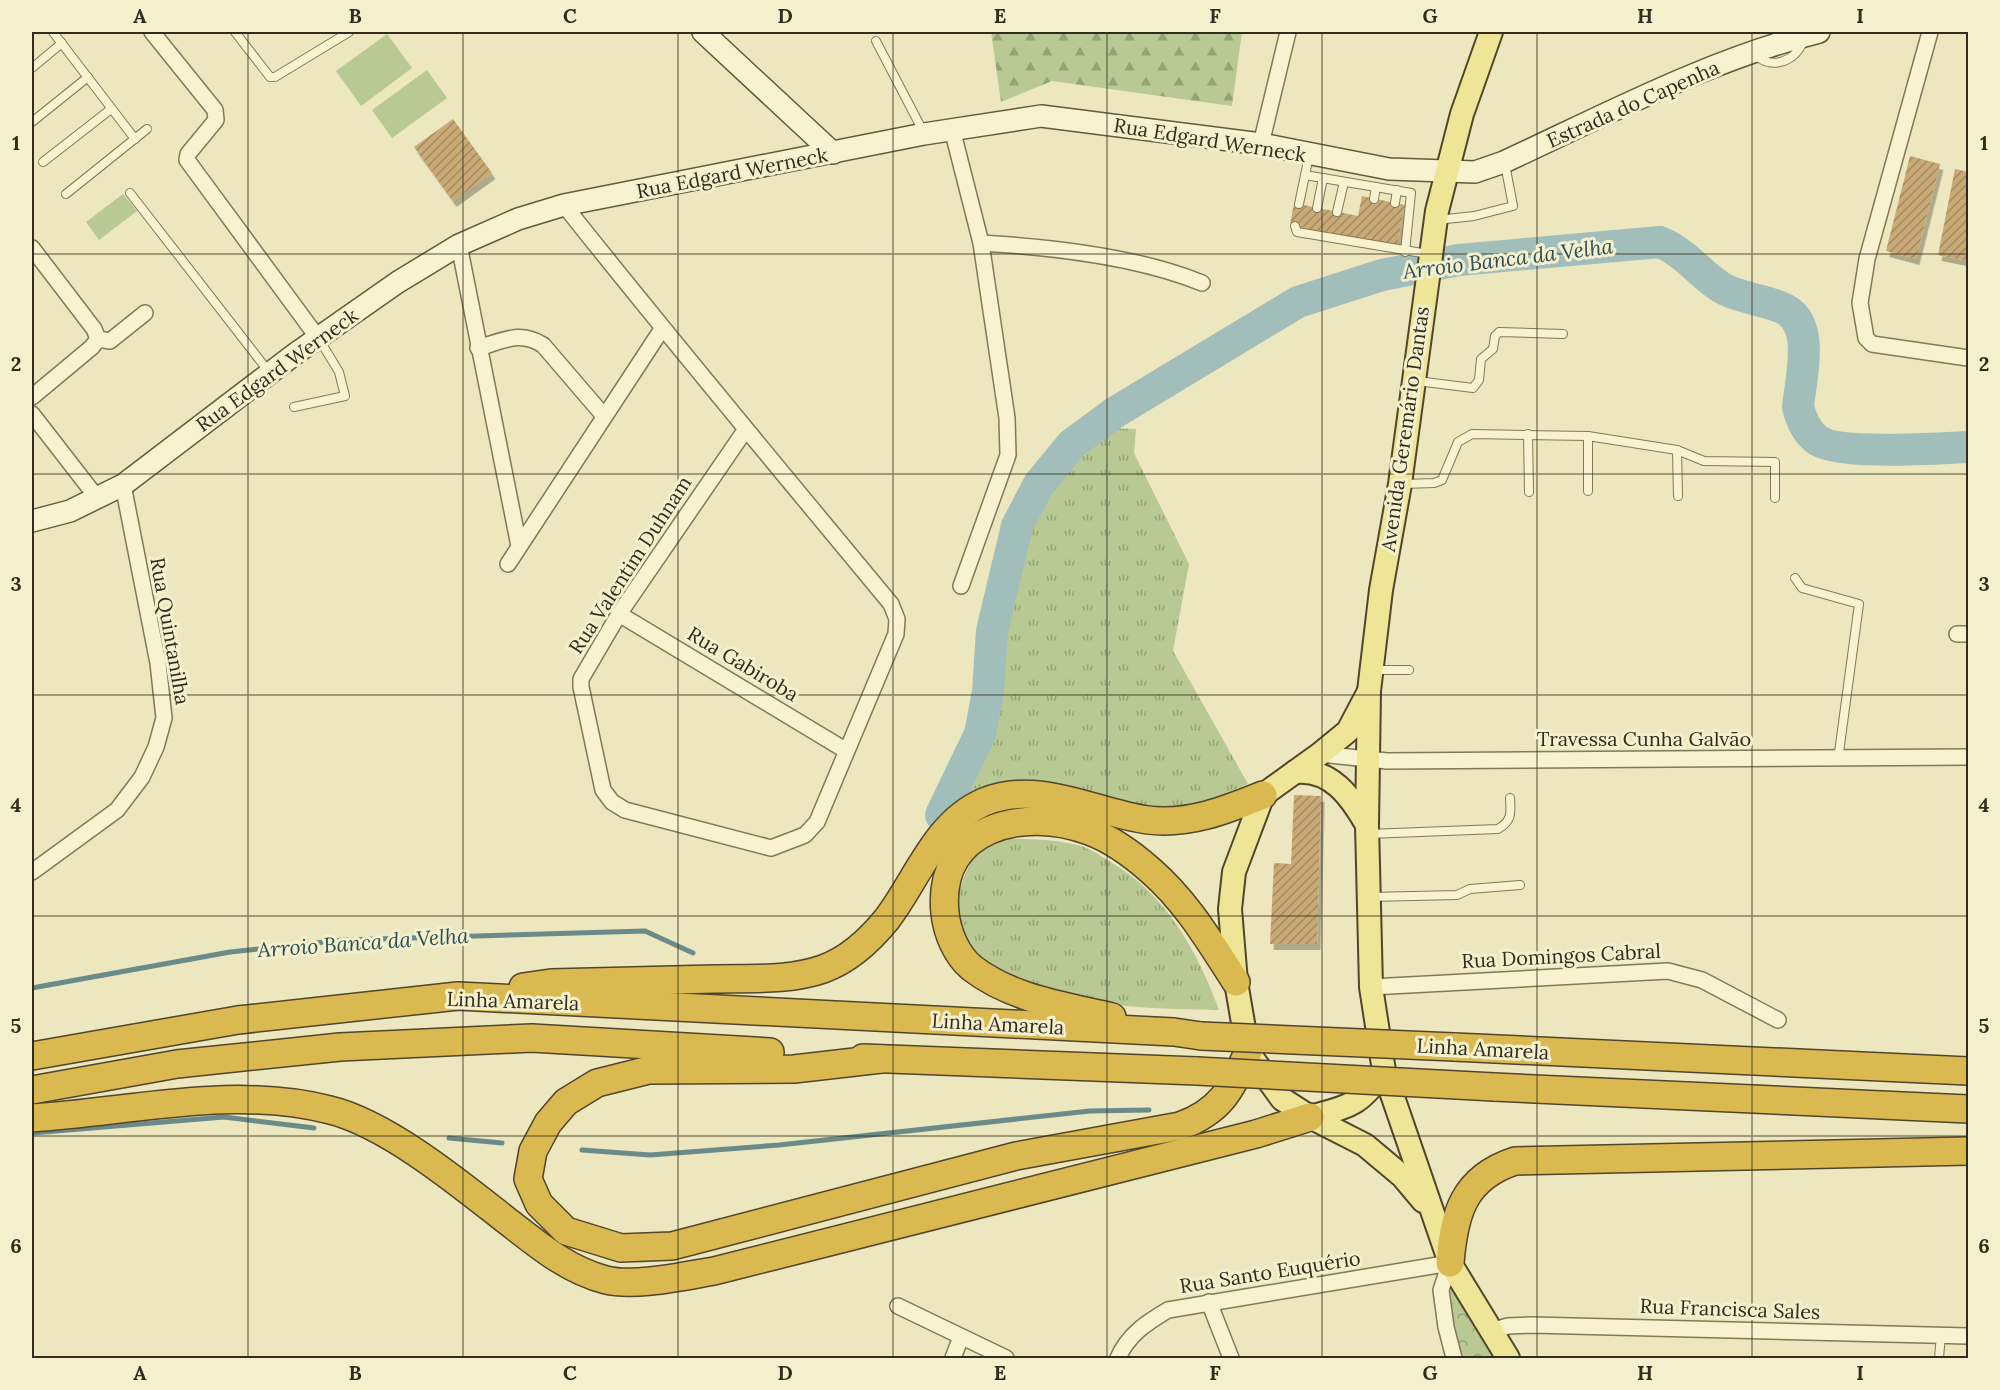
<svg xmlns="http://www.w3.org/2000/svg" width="2000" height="1390" font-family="Lora,serif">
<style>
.grass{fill:url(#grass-tufts)}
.forest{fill:url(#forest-firs)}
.park{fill:url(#park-crowns)}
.pitch{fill:#b8c993}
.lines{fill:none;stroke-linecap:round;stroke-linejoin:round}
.stream{stroke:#6a8b89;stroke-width:5}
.river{stroke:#a2bebb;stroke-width:32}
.building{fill:url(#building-hatch);filter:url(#shadow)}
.lane-casing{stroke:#847858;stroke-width:10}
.street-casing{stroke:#847858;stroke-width:18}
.secondary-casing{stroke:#65593b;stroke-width:24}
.primary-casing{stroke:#51452c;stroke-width:26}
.highway-casing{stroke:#51452c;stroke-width:30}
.lane{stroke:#f7f3d1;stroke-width:8}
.street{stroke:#f7f3d1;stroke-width:15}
.secondary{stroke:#f7f3d1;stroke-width:21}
.primary{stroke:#efe596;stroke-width:22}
.highway{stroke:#dab950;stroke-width:27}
.highway-bridge-casing{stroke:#51452c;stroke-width:30;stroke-linecap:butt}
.highway-bridge{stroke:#dab950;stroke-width:27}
.grid{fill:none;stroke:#332c1c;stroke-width:1.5;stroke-opacity:0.55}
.labels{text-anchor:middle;stroke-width:6;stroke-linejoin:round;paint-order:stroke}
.street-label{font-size:20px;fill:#332c1c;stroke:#f4f0ce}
.water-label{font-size:21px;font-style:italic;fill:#2b4d53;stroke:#f4f0ce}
.neatline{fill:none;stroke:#332c1c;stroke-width:2}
.grid-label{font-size:20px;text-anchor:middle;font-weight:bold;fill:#332c1c}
</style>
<defs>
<pattern id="grass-tufts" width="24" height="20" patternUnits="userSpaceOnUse" patternTransform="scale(1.5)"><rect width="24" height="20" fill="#b8c993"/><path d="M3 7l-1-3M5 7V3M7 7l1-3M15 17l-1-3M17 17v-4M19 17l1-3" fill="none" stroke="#96a377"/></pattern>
<pattern id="forest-firs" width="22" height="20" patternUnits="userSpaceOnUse" patternTransform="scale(1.5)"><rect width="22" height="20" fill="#b8c993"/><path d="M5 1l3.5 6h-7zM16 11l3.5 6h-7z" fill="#96a377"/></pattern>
<pattern id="park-crowns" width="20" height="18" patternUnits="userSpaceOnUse" patternTransform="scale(1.5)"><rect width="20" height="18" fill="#b8c993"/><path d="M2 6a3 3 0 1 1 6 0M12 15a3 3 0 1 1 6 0" fill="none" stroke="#96a377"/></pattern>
<pattern id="building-hatch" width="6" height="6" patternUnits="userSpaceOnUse" patternTransform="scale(1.5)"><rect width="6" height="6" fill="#c9a975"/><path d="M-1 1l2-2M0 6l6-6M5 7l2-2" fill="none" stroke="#a48a5f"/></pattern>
<filter id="shadow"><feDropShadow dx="3.5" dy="6" stdDeviation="0" flood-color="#0004"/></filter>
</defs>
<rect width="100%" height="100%" fill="#ece7be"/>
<g class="grass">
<path d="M1091 427 1136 429 1134 453 1189 564 1173 651 1248 784 1192 807 1132 806 1066 785 1027 779 985 787 956 802 1022 512Z"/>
<path d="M1004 839C1030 839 1056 839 1081 846 1091 849 1101 856 1109 861 1166 894 1197 950 1219 1010 1150 1009 952 1008 957 906 958 889 967 864 979 852 985 846 996 843 1004 839Z"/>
</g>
<path class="forest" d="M991 32H1242L1232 106 1052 81 1001 102Z"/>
<path class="park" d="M1452 1278 1500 1358H1461C1453 1330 1447 1307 1452 1278Z"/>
<g class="pitch">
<path d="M387 34 412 68 361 106 336 71Z"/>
<path d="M427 70 447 98 392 138 372 110Z"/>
<path d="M123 194 137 211 99 240 86 222Z"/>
</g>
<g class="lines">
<g class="stream">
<path d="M32 988 230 952 343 940 645 931 693 953"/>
<path d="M32 1133 224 1117 314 1128"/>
<path d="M449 1138 502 1143"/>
<path d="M582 1150 650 1155 779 1145 1090 1111 1149 1110"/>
</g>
<path class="river" d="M941 815 980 734 988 692 992 631 1017 526 1039 484 1072 444 1114 413 1298 302 1382 275 1459 260 1660 242C1689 254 1703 279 1726 290 1743 298 1763 300 1780 307 1817 320 1801 376 1798 407 1801 419 1806 431 1816 439 1835 456 1940 448 1968 447"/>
</g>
<g class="building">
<path d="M453 119 492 173 453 201 414 147Z"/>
<path d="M1910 156 1940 164 1916 259 1886 251Z"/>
<path d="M1955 169 1968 172V261L1938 255Z"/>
<path d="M1362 196 1405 205 1397 246 1290 225 1294 203 1358 216Z"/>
<path d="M1294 795 1321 796 1317 944H1270L1274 863 1291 864Z"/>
</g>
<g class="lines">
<g class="lane-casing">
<g id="lane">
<path d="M53 32 135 139"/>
<path d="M235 32 270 77H275L349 32"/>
<path d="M876 41 924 133"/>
<path d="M1754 53C1770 71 1794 62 1803 42"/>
<path d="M32 68 62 43"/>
<path d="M32 122 88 77"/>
<path d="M43 162 111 109"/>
<path d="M1305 175 1411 193 1405 252"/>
<path d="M130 193 269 372"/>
<path d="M66 194 147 129"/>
<path d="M1374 199 1376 187"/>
<path d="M1395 203 1397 190"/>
<path d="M1299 204 1309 156"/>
<path d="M1317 208 1323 178"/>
<path d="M1337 212 1344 182"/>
<path d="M1437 220 1474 216 1513 206 1505 164"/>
<path d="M1295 226 1297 232 1428 254"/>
<path d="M1417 381 1473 388 1479 380 1481 359 1493 349 1495 336 1499 332 1563 334"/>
<path d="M294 407 345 396 339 372 319 339"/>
<path d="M1528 434 1529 492"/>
<path d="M1588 436V491"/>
<path d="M1677 450 1678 496"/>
<path d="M1403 484 1434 483 1442 480 1458 442 1472 434 1588 436 1677 450 1704 461 1775 462V498"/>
<path d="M1795 578 1802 588 1859 604 1838 760"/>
<path d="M1373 670H1409"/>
<path d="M1368 834 1498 829C1512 821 1511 813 1510 798"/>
<path d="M1370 897 1457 895 1470 889 1520 885"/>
<path d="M1939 1358 1941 1335"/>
</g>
</g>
<g class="street-casing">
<g id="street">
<path d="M152 32 215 110 216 120 188 154 187 160 318 338"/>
<path d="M1930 32 1867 259 1860 303 1866 338 1872 344 1968 358"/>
<path d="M952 129 981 243 1007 418 1008 455 961 586"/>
<path d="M1261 144 1288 32"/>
<path d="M564 205C671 340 781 471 891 604L897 619 896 634 817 822 805 835 771 848 625 810 612 802 603 790 581 687V679L619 614 746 429"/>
<path d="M981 243C1052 247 1136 256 1202 283"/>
<path d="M459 245 519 546"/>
<path d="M32 248 94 329 98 339 92 347 32 397"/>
<path d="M98 339 110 341 145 313"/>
<path d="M478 348C503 341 519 330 543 345L604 416"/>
<path d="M32 414 98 499"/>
<path d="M508 564 662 329"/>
<path d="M619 614 845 750"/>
<path d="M1957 634H1968"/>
<path d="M1320 754 1387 761 1968 757"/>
<path d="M32 872 117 810 142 777 156 747 164 718 158 663 123 485"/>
<path d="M1371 987 1668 971 1702 980 1778 1020"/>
<path d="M1209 1302 1231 1358"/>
<path d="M898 1306 1006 1358"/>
<path d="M1491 1331 1508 1326 1532 1325 1968 1336"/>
<path d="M953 1358 961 1337"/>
<path d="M1118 1358C1128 1335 1146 1323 1168 1310L1450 1263 1441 1290 1446 1327 1454 1358"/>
</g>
</g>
<g class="secondary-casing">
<g id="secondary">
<path d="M703 32 833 153"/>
<path d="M32 521 70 511 123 485 295 354 398 282 459 245 518 219 564 205 924 134 1041 116 1261 144 1389 169 1475 172 1504 162C1607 114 1709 60 1819 32"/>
</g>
</g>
<g class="primary-casing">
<g id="primary">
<path d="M1491 32 1462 114 1437 211 1400 484 1381 590 1369 691 1367 825 1371 987 1384 1071 1450 1263 1508 1358"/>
<path d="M1367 695 1348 731 1320 754 1263 795 1234 872 1230 909 1236 982 1248 1052 1282 1099 1310 1117 1365 1145 1402 1176 1423 1201"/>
<path d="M1295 772C1331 768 1351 797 1367 825"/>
<path d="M1310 1117C1350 1106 1359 1106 1384 1071"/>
</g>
</g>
<g class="highway-casing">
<g id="highway">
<path d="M523 987 551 983C605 982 660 980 714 979 750 978 789 981 823 969 848 960 870 940 887 919 917 880 935 823 984 802 1039 779 1095 813 1148 820 1189 825 1226 810 1263 795"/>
<path d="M1112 1017C1065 1006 1012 999 972 968 956 955 947 932 945 913 936 827 1024 806 1089 831 1111 839 1133 855 1150 870 1187 902 1210 942 1236 982"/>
<path d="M1454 1047 1968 1071"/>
<path d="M32 1056 238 1020 458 996 1174 1032 1201 1036"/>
<path d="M863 1058 1197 1071"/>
<path d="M881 1059 794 1069 649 1070 597 1083 566 1102 548 1123 533 1151 528 1179 539 1204 566 1231 621 1248 672 1246 1016 1156 1180 1126C1220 1112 1232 1089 1248 1052"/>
<path d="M1494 1087 1968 1109"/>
<path d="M32 1090 177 1064 340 1047 532 1038 770 1052"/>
<path d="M32 1118C130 1112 232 1085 330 1110 387 1124 459 1183 506 1220 537 1244 567 1270 606 1280 635 1287 684 1276 714 1271L1256 1134 1310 1117"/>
<path d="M1450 1263C1454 1214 1463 1178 1515 1161L1968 1151"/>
</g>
</g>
<use href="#lane" class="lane"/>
<use href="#street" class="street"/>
<use href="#secondary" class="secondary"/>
<use href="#primary" class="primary"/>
<use href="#highway" class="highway"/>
<g class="highway-bridge-casing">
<g id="highway-bridge">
<path d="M1201 1036 1454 1047"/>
<path d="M1197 1071 1494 1087"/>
</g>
</g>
<use href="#highway-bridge" class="highway-bridge"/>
</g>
<path class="grid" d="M248 32V1358M463 32V1358M678 32V1358M893 32V1358M1107 32V1358M1322 32V1358M1537 32V1358M1752 32V1358M32 254H1968M32 474H1968M32 695H1968M32 916H1968M32 1136H1968"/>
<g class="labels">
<g class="street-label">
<text transform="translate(1633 104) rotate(-24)" y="7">Estrada do Capenha</text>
<text transform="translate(1210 140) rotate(9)" y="7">Rua Edgard Werneck</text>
<text transform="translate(732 173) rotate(-11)" y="7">Rua Edgard Werneck</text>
<text transform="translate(277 370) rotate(-36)" y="7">Rua Edgard Werneck</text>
<text transform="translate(1405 429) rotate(-82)" y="7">Avenida Geremário Dantas</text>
<text transform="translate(630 565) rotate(-57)" y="7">Rua Valentim Duhnam</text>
<text transform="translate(170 631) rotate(80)" y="7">Rua Quintanilha</text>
<text transform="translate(743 664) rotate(31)" y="7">Rua Gabiroba</text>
<text x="1644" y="746">Travessa Cunha Galvão</text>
<text transform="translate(1561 956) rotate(-3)" y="7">Rua Domingos Cabral</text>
<text transform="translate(513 1001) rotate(2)" y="7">Linha Amarela</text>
<text transform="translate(998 1024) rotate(3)" y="7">Linha Amarela</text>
<text transform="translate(1483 1049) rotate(3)" y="7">Linha Amarela</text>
<text transform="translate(1270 1272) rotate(-9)" y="7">Rua Santo Euquério</text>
<text transform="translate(1730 1309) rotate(2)" y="7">Rua Francisca Sales</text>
</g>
<g class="water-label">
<text transform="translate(1508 259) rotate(-7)" y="7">Arroio Banca da Velha</text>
<text transform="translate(363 943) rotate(-4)" y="7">Arroio Banca da Velha</text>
</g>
</g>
<rect width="2000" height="1390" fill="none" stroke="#f4f0ce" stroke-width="66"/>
<rect x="33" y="33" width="1934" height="1324" class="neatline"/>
<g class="grid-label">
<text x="140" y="23">A</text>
<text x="355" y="23">B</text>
<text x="570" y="23">C</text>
<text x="785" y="23">D</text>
<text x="1000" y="23">E</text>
<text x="1215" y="23">F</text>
<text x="1430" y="23">G</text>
<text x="1645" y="23">H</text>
<text x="1860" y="23">I</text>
<text x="16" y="150">1</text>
<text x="1984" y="150">1</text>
<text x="16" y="371">2</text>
<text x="1984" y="371">2</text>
<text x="16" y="591">3</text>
<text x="1984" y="591">3</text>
<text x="16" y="812">4</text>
<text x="1984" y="812">4</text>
<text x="16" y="1033">5</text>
<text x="1984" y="1033">5</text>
<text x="16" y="1253">6</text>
<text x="1984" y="1253">6</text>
<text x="140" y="1380">A</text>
<text x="355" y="1380">B</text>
<text x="570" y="1380">C</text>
<text x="785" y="1380">D</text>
<text x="1000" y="1380">E</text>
<text x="1215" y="1380">F</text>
<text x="1430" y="1380">G</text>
<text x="1645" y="1380">H</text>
<text x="1860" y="1380">I</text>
</g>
</svg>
